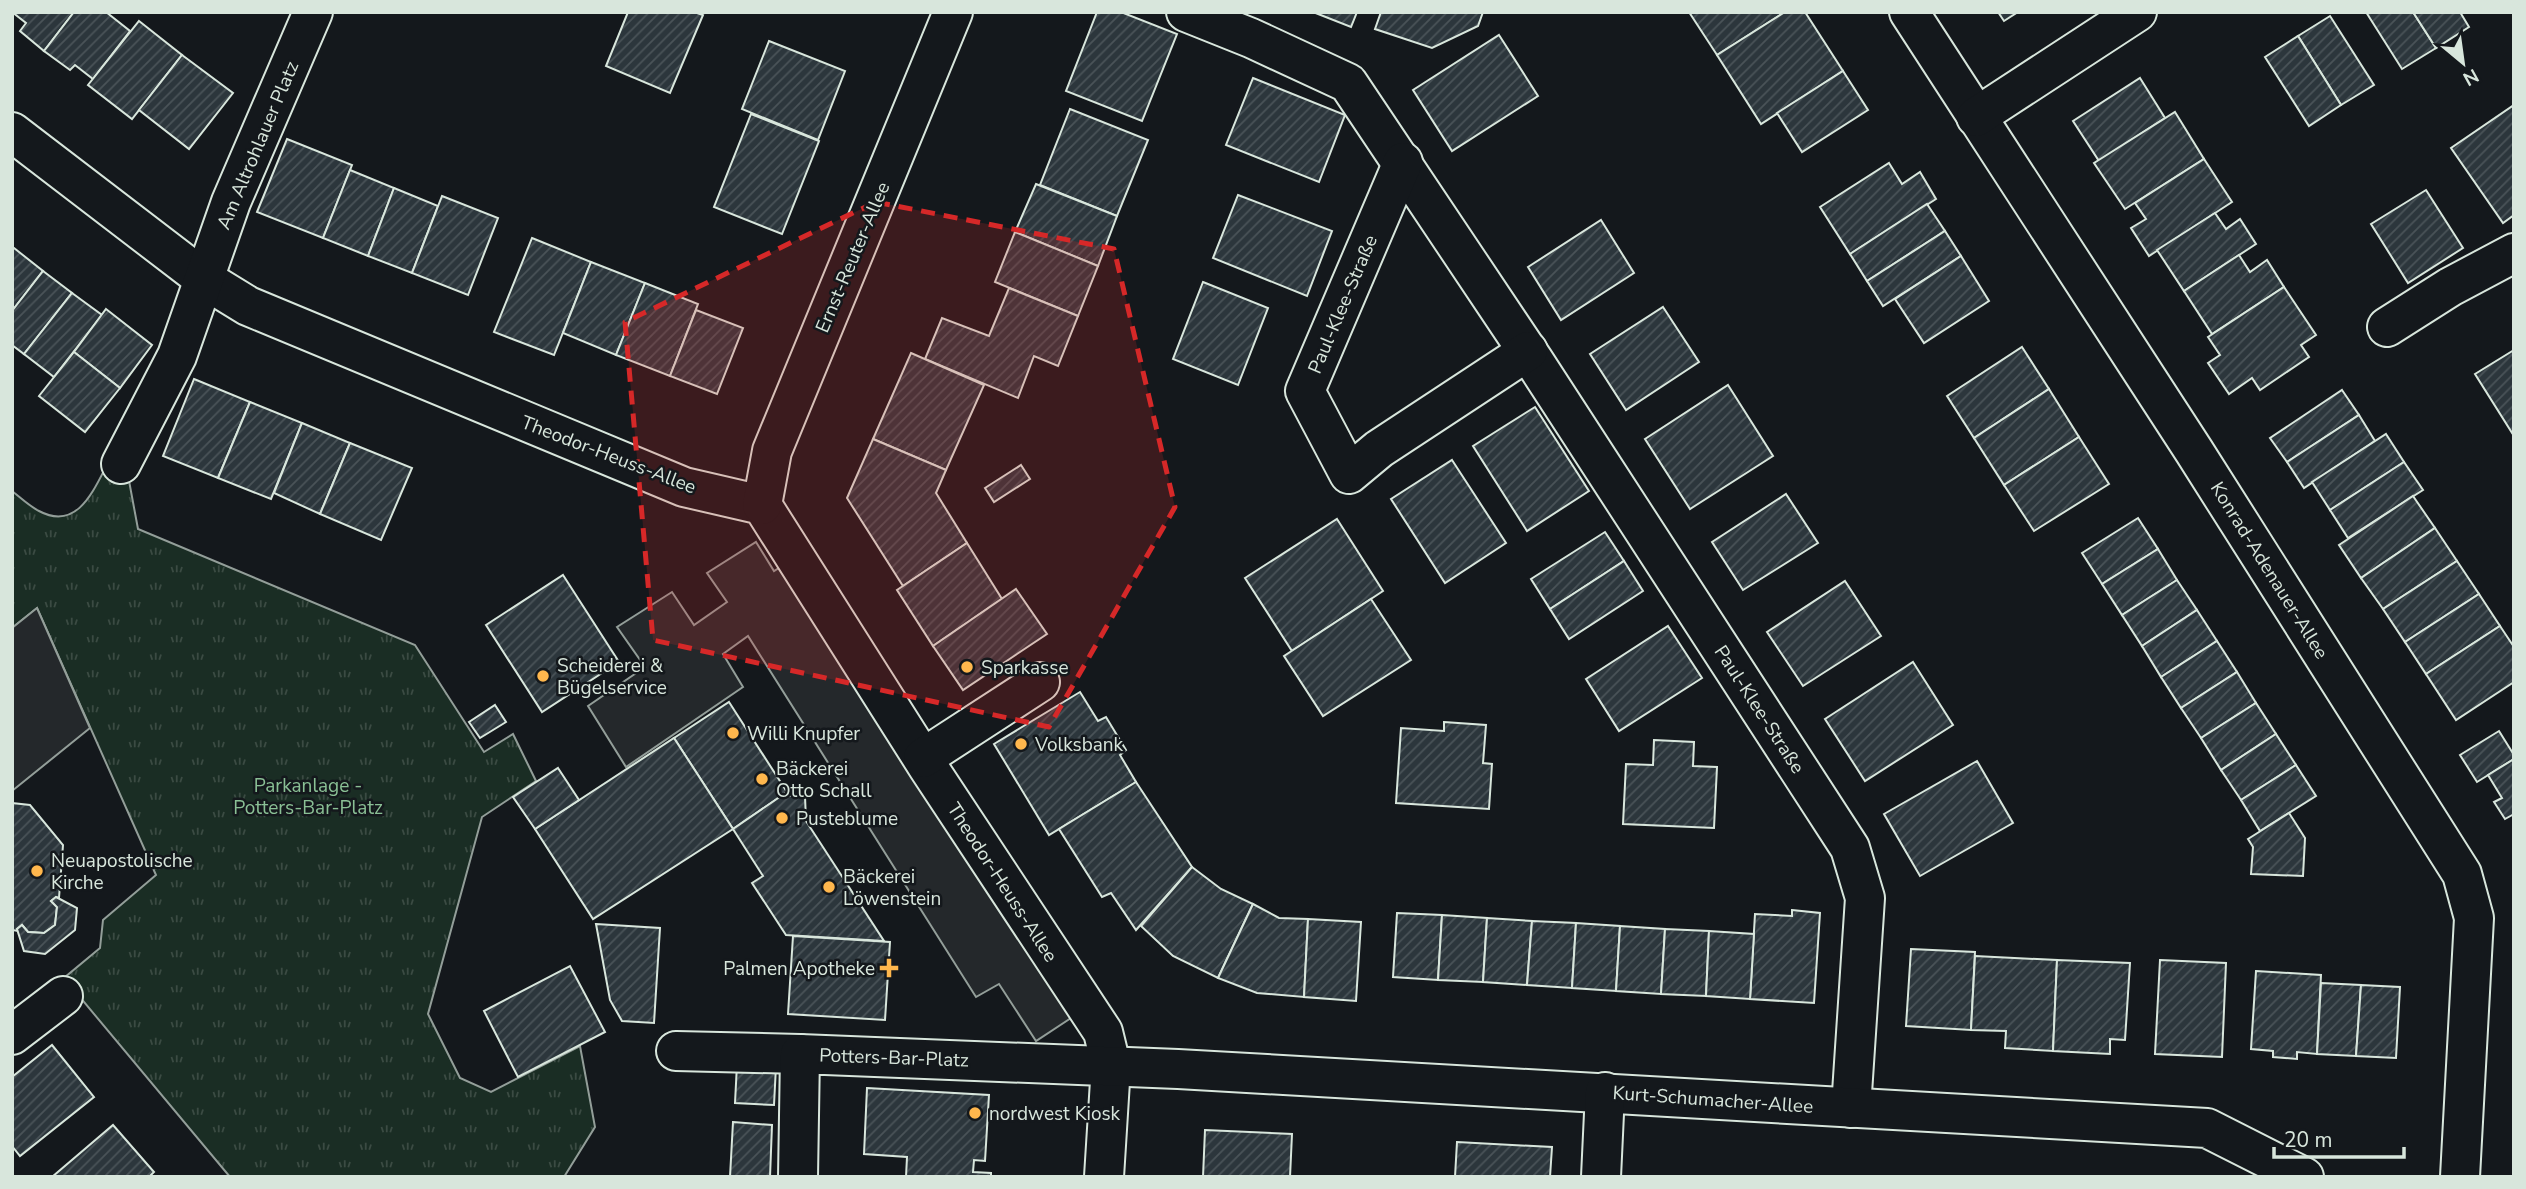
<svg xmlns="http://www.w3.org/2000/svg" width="2526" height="1189" font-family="'Nunito Sans',sans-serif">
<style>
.park{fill:url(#park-tufts);stroke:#939e99;stroke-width:2}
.parking{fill:#24282b;stroke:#939e99;stroke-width:2}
.building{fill:url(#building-hatch);stroke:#d8e6dc;stroke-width:2}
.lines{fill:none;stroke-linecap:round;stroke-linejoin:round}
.minor-casing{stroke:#d8e6dc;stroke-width:42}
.minor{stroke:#14181c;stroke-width:38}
.marked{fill:#d62828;fill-opacity:0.2;stroke:#d62828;stroke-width:5;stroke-dasharray:14 9;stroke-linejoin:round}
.poi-dot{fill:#ffb74d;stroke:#14181c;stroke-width:2.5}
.labels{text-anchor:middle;stroke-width:5;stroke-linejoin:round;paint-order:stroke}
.street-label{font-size:19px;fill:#d8e6dc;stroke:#14181c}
.poi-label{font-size:19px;fill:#d8e6dc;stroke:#14181c;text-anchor:start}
.park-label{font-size:19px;fill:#8ac095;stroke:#14181c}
</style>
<defs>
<pattern id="park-tufts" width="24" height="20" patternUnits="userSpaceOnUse" patternTransform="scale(1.75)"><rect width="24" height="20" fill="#1a2d24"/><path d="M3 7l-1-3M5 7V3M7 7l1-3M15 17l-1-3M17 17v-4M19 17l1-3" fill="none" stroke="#3b4b43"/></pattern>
<pattern id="building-hatch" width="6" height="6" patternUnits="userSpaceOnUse" patternTransform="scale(1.75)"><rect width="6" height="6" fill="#2c363c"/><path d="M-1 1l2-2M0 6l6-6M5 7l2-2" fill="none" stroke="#4a5358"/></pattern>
</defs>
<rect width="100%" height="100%" fill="#14181c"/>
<path class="park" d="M109 461 127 470 138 529 415 645 484 752 513 734 536 781 482 817 428 1014 460 1078 491 1092 580 1046 595 1127 564 1177H230L64 978 100 948 103 920 156 875 37 608 12 628V491C21 498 29 506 39 511 78 532 94 489 109 461Z"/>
<g class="parking">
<path d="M756 542 774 571 782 566 1071 1018 1036 1041 999 984 976 997 748 636 723 654 743 687 626 767 588 706 645 667 617 627 672 592 694 625 727 602 707 573Z"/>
<path d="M37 608 90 728 12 791V628Z"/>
</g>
<g class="building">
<path d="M12 12H74L44 51 20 31 26 23Z"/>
<path d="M74 12H106L130 31 93 79 75 65 70 70 44 51Z"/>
<path d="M628 12H694L703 15 670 93 606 66Z"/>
<path d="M1097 12H1121L1177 34 1142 121 1066 91Z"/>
<path d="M1313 12H1357L1351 27Z"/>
<path d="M1381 12H1483L1478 26 1432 48 1375 29Z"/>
<path d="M1689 12H1785L1717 55Z"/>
<path d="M1785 12H1805L1843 71 1761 124 1717 55Z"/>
<path d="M1998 12H2018L2004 21Z"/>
<path d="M2366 12H2413L2436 48 2402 69Z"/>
<path d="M2413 12H2460L2469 27 2436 48Z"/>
<path d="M2330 16 2374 85 2341 105 2298 36Z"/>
<path d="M139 21 182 55 132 119 88 85Z"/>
<path d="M1499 35 1538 96 1452 151 1413 90Z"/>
<path d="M2298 36 2341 105 2309 126 2265 57Z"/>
<path d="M769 41 845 71 818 140 742 109Z"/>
<path d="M182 55 233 93 189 149 139 110Z"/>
<path d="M1843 71 1868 110 1802 152 1777 113Z"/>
<path d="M1253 78 1345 115 1319 182 1226 145Z"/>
<path d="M2140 78 2165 118 2099 161 2073 121Z"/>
<path d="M2514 105V215L2503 223 2451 148Z"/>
<path d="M1070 109 1148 140 1117 216 1040 185Z"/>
<path d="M2175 112 2204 159 2125 209 2094 163Z"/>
<path d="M751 114 819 141 782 234 714 207Z"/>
<path d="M287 139 352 165 323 238 257 212Z"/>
<path d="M2204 159 2232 202 2149 256 2131 228 2146 219 2135 203Z"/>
<path d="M1889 163 1902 184 1920 172 1936 199 1850 254 1820 207Z"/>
<path d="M350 170 394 188 368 256 323 238Z"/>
<path d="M1036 184 1117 216 1098 266 1015 232Z"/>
<path d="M394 188 438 206 412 273 368 256Z"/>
<path d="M2426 190 2463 248 2408 283 2371 224Z"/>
<path d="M1238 195 1332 231 1307 296 1213 258Z"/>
<path d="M442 196 498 218 468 295 412 273Z"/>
<path d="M1927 204 1945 231 1867 281 1850 254Z"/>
<path d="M2215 213 2226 229 2240 219 2256 244 2184 291 2157 250Z"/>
<path d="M1601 220 1634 273 1561 320 1528 267Z"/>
<path d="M1945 231 1961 256 1883 306 1867 281Z"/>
<path d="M1015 232 1098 266 1078 316 995 282Z"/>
<path d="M532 238 591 262 554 355 494 332Z"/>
<path d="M14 248 43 271 12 311V250Z"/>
<path d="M2239 255 2250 272 2267 260 2284 287 2212 334 2184 291Z"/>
<path d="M1961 256 1989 301 1924 343 1895 299Z"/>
<path d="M591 262 645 283 616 355 563 333Z"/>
<path d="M43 271 72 293 24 354 12 345V311Z"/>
<path d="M1203 282 1268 308 1238 385 1173 359Z"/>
<path d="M645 283 698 304 670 376 616 355Z"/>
<path d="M2284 287 2316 335 2301 345 2309 357 2260 390 2252 378 2229 394 2208 363 2220 355 2208 337Z"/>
<path d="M1009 288 1078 316 1058 366 1034 356 1018 398 925 359 942 318 989 336Z"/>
<path d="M72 293 102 315 54 377 24 354Z"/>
<path d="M1663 307 1699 362 1626 410 1590 354Z"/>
<path d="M106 309 152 345 120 388 74 352Z"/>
<path d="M696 310 743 328 717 394 670 376Z"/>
<path d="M2022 347 2049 389 1974 438 1947 396Z"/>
<path d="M2514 350V436L2475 374Z"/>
<path d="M74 352 120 388 85 432 39 396Z"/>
<path d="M911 353 984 385 946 470 873 439Z"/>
<path d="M194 379 250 402 218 478 163 456Z"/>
<path d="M1728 385 1773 456 1690 509 1645 439Z"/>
<path d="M2049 389 2079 437 2004 485 1974 438Z"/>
<path d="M2342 390 2359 415 2287 462 2270 438Z"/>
<path d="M250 402 302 423 271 499 218 478Z"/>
<path d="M1535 407 1589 491 1527 531 1473 446Z"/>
<path d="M2359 415 2375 441 2304 488 2287 462Z"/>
<path d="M302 423 350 443 320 514 274 493Z"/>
<path d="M2386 434 2404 462 2330 510 2312 482Z"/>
<path d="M2079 437 2109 484 2034 531 2004 485Z"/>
<path d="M873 439 946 470 936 493 967 543 903 586 847 498Z"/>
<path d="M350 443 412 468 381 540 320 514Z"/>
<path d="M1452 460 1506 543 1445 583 1391 499Z"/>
<path d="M2404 462 2423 490 2348 538 2330 510Z"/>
<path d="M1021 465 1030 479 994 502 985 488Z"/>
<path d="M1786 494 1818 543 1743 590 1712 542Z"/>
<path d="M2413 496 2435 528 2361 578 2339 545Z"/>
<path d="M2138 518 2158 549 2102 584 2082 553Z"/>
<path d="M1337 519 1383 591 1292 651 1245 578Z"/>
<path d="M2435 528 2457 561 2383 609 2361 578Z"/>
<path d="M1605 532 1624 561 1550 609 1531 579Z"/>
<path d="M967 543 1002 599 933 646 897 590Z"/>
<path d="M2158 549 2177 580 2122 615 2102 584Z"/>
<path d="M1624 561 1643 591 1569 639 1550 609Z"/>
<path d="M2457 561 2479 594 2405 642 2383 609Z"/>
<path d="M563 575 619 662 542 712 486 625Z"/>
<path d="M2177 580 2197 610 2142 646 2122 615Z"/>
<path d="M1845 581 1881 636 1803 686 1767 632Z"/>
<path d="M1016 589 1047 634 963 690 933 646Z"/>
<path d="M2479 594 2500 626 2426 674 2405 642Z"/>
<path d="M1371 599 1411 660 1323 716 1284 656Z"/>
<path d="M2197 610 2217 641 2161 677 2142 646Z"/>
<path d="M1668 626 1702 678 1619 731 1586 679Z"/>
<path d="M2500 626 2514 647V682L2456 720 2426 674Z"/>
<path d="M2217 641 2237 672 2181 708 2161 677Z"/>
<path d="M1913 662 1953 725 1865 781 1825 719Z"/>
<path d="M2237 672 2256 703 2201 738 2181 708Z"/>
<path d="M1080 692 1098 721 1106 717 1126 750 1120 755 1136 782 1049 835 994 744Z"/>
<path d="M729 702 787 792 733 829 674 738Z"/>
<path d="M2256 703 2276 734 2221 770 2201 738Z"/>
<path d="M495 705 506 722 480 738 469 722Z"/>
<path d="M1444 722 1486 725 1483 763 1492 764 1489 809 1396 803 1401 728 1444 731Z"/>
<path d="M2499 731 2514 755V759L2477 782 2460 755Z"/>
<path d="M2276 734 2296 765 2241 800 2221 770Z"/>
<path d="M674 738 733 829 593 919 535 829Z"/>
<path d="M1654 740 1694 742 1693 766 1717 767 1714 828 1623 824 1626 764 1653 765Z"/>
<path d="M2514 759V814L2505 819 2494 802 2502 798 2488 775Z"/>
<path d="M1977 761 2013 823 1920 876 1884 814Z"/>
<path d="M2296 765 2316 796 2260 831 2241 800Z"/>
<path d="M558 768 579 800 535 829 513 797Z"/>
<path d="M1136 782 1192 867 1136 930 1111 893 1102 897 1059 829Z"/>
<path d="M787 792 790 796H805L806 821 884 941 786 935 752 883 763 876 733 829Z"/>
<path d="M12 803 30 805 63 845 59 898 56 897 51 901 57 907 55 925 44 933 28 932 22 925 17 929 18 931 12 930Z"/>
<path d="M2289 813 2305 838 2303 876 2251 874 2253 847 2248 839Z"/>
<path d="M1192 867 1221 889 1253 904 1218 978 1173 956 1141 926Z"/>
<path d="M56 897 77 908 75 930 45 954 24 951 17 929 22 925 28 932 44 933 55 925 57 907 51 901Z"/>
<path d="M1253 904 1279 918 1308 919 1304 997 1257 993 1218 978Z"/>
<path d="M1792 910 1820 913 1814 1003 1750 999 1755 914 1792 916Z"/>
<path d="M1397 913 1442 915 1438 980 1393 977Z"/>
<path d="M1442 915 1487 918 1483 982 1438 980Z"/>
<path d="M1487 918 1532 921 1527 985 1483 982Z"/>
<path d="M1308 919 1361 922 1356 1001 1304 997Z"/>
<path d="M1532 921 1576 923 1572 988 1527 985Z"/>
<path d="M1576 923 1620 926 1616 991 1572 988Z"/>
<path d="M596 924 660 928 654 1023 622 1021 610 1000Z"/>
<path d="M1620 926 1665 929 1661 994 1616 991Z"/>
<path d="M1665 929 1709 931 1706 996 1661 994Z"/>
<path d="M1709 931 1754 934 1750 999 1706 996Z"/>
<path d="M793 936 890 942 885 1020 788 1014Z"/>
<path d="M1911 949 1975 952 1971 1030 1906 1026Z"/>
<path d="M1975 956 2057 960 2053 1051 2005 1048 2006 1031 1971 1030Z"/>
<path d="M2057 960 2130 963 2125 1040 2110 1039V1054L2053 1051Z"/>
<path d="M2160 960 2226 963 2222 1057 2155 1054Z"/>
<path d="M570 966 605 1032 518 1077 484 1011Z"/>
<path d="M2256 971 2321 975 2317 1054 2297 1052V1059L2273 1057V1051L2251 1049Z"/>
<path d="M2321 983 2361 985 2356 1056 2317 1054Z"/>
<path d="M2361 985 2400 987 2396 1058 2356 1056Z"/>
<path d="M52 1045 94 1097 20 1156 12 1146V1077Z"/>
<path d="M737 1064 776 1066 774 1105 735 1103Z"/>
<path d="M867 1088 989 1095 985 1161 974 1160 973 1172 991 1173V1177H906L907 1157 864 1154Z"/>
<path d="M733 1122 772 1125 770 1177H730Z"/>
<path d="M113 1125 154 1172 149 1177H52Z"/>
<path d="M1205 1130 1292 1134 1290 1177H1203Z"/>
<path d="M1457 1142 1552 1147 1550 1177H1455Z"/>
</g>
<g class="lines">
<g class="minor-casing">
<g id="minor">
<path d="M1186 12 1251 38 1348 83 1534 361 1850 848 1865 898 1851 1108"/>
<path d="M1909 12 2194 451 2462 874 2474 918 2460 1177"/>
<path d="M1976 117 2137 12"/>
<path d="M12 132 204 279 248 306 684 487 762 505 928 767 1103 1032 1111 1065 1104 1177"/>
<path d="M1403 162 1305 391 1349 474 1379 449 1528 351"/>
<path d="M2387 327 2450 287 2514 253"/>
<path d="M121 464 177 356 231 202 313 12"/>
<path d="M762 505 772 451 953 12"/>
<path d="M923 758 1040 682"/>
<path d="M12 1035 63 996"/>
<path d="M676 1051 800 1054"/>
<path d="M798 1177 800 1054 1178 1069 2207 1128 2304 1177"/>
<path d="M1601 1177 1605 1092"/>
</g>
</g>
<use href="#minor" class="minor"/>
</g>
<path class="marked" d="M876 202 1114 249 1175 507 1049 727 653 640 625 322Z"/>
<g class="poi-dot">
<circle cx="967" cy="667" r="7"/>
<circle cx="543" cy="676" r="7"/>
<circle cx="733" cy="733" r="7"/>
<circle cx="1021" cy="744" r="7"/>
<circle cx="762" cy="779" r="7"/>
<circle cx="782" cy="818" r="7"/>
<circle cx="37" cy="871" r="7"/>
<circle cx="829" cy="887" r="7"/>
<path d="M885.5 957.5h7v7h7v7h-7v7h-7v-7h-7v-7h7z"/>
<circle cx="975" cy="1113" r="7"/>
</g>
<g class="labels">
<g class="street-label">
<text transform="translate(257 145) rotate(-67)" y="7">Am Altrohlauer Platz</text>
<text transform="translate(852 257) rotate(-67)" y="7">Ernst-Reuter-Allee</text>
<text transform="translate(1342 304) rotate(-67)" y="7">Paul-Klee-Straße</text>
<text transform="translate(609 454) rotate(21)" y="7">Theodor-Heuss-Allee</text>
<text transform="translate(2270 570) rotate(58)" y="7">Konrad-Adenauer-Allee</text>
<text transform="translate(1760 709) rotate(57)" y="7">Paul-Klee-Straße</text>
<text transform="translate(1003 882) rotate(57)" y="7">Theodor-Heuss-Allee</text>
<text transform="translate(894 1057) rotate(2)" y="7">Potters-Bar-Platz</text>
<text transform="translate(1713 1099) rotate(4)" y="7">Kurt-Schumacher-Allee</text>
</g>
<g class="poi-label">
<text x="557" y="672">Scheiderei &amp;<tspan x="557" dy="22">Bügelservice</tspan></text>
<text x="981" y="674">Sparkasse</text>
<text x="747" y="740">Willi Knupfer</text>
<text x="1035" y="751">Volksbank</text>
<text x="776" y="775">Bäckerei<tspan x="776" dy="22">Otto Schall</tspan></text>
<text x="796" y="825">Pusteblume</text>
<text x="51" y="867">Neuapostolische<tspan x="51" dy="22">Kirche</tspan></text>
<text x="843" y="883">Bäckerei<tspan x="843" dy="22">Löwenstein</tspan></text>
<text x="875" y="975" text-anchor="end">Palmen Apotheke</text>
<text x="989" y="1120">nordwest Kiosk</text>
</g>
<g class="park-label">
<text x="308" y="792">Parkanlage -<tspan x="308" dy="22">Potters-Bar-Platz</tspan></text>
</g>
</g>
<rect width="2526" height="1189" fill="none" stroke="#d8e6dc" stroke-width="28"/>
<g transform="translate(2463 63) rotate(151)" stroke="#14181c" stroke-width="5" paint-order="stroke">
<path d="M0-5L12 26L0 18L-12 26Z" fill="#d8e6dc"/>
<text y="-10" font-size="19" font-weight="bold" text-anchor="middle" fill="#d8e6dc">N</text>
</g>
<path d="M2274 1147v10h130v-10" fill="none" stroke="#d8e6dc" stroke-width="3.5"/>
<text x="2284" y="1147" font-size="21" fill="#d8e6dc" stroke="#14181c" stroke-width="5" paint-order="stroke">20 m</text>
</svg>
